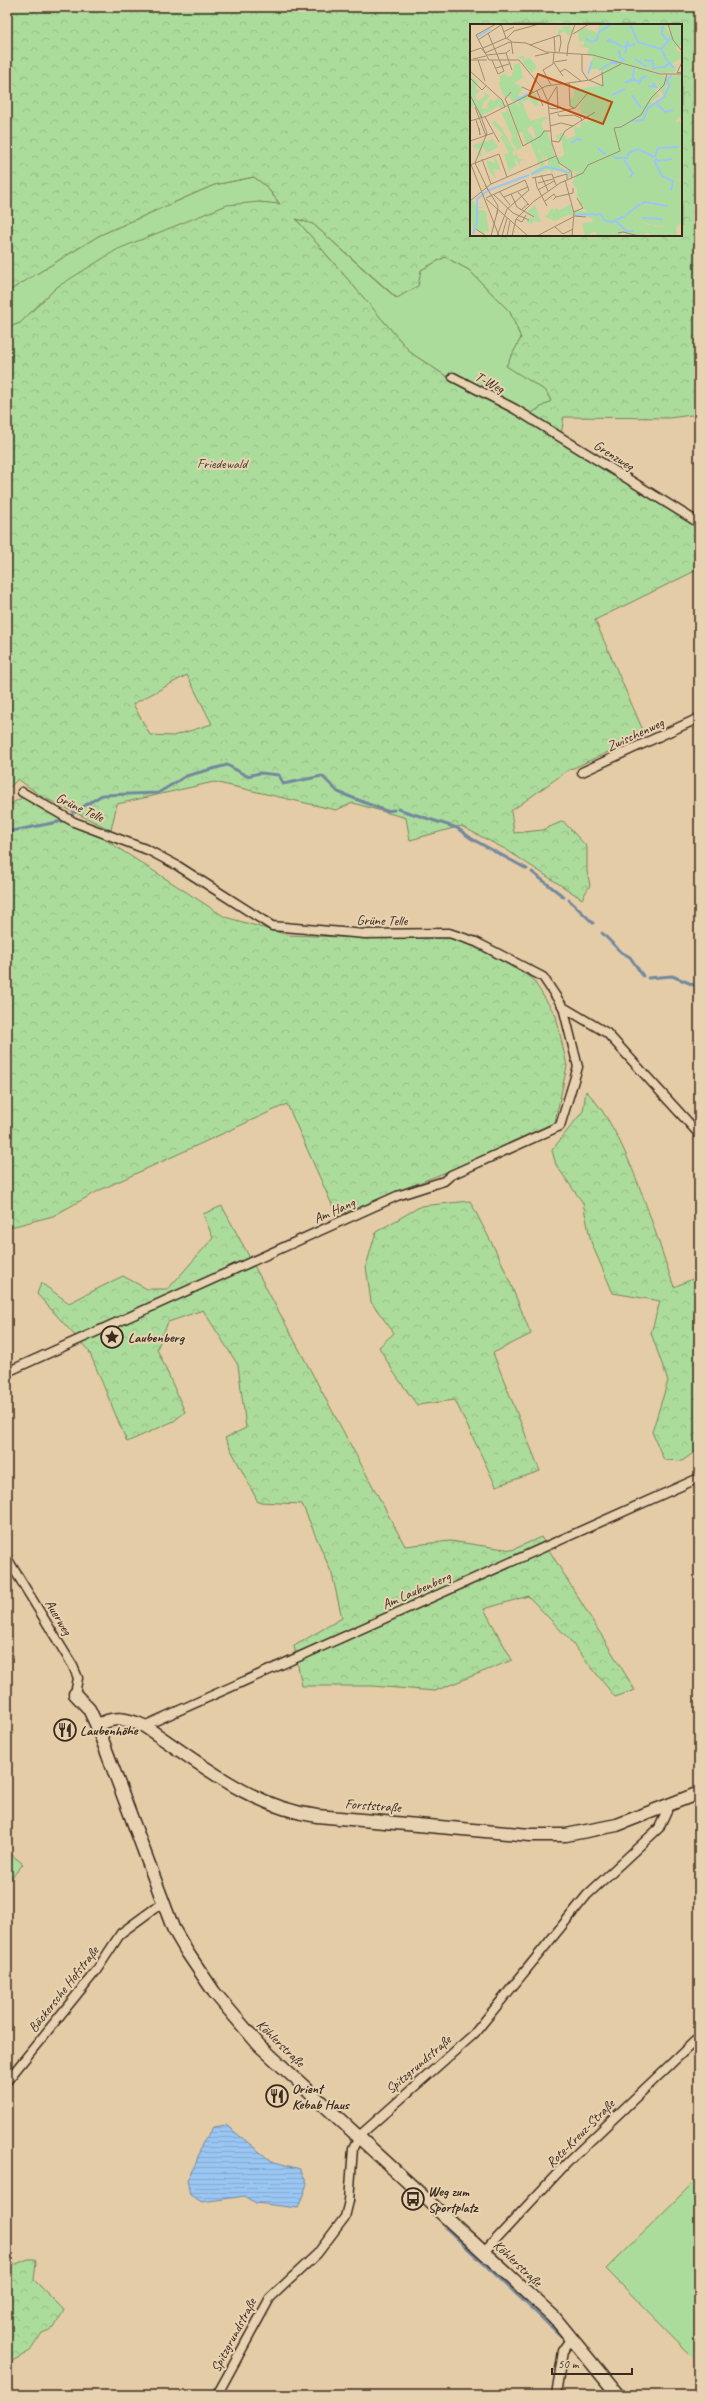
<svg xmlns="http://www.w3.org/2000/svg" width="706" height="2402" font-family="Caveat,sans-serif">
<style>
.green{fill:#acdc9c;stroke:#74835d}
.forest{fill:url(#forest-crowns);stroke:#74835d;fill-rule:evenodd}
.water{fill:url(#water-rules);stroke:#73889e}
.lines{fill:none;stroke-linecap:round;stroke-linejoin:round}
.stream{stroke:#73889e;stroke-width:3}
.street-casing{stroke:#3b2a1e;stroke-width:11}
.secondary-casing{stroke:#3b2a1e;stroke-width:15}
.street{stroke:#e7d2b1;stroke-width:8}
.secondary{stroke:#e7d2b1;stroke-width:12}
.labels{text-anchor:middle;stroke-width:4;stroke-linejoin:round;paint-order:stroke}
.street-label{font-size:14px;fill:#3b2a1e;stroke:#e7d2b1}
.park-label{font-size:14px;fill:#463c2b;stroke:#e7d2b1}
.poi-label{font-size:14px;font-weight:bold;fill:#3b2a1e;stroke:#e7d2b1;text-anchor:start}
.inset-river{fill:none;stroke:#99c6f3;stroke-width:2}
.inset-road{fill:none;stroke:#a08b70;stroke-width:1}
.view{fill:#bd4d10;fill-opacity:0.15;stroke:#bd4d10;stroke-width:2}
.inset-edge{fill:none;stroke:#3b2a1e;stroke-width:2}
</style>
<defs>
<pattern id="forest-crowns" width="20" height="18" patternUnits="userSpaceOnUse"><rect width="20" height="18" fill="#acdc9c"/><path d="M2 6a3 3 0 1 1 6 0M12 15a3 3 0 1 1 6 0" fill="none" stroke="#95bd86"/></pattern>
<pattern id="water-rules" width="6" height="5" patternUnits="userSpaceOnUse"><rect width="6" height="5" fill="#99c6f3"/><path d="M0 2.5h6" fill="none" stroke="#85aad0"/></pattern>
</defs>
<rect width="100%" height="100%" fill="#e4cca7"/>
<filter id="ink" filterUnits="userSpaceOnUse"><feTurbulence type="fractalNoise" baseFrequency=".025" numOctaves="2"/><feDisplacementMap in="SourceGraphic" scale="8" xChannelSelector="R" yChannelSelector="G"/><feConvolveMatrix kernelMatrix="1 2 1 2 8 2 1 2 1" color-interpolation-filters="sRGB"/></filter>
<g filter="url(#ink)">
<g class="green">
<path d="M254 177 266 186 280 205 259 202 57 287 20 323 7 328V292L100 235 214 185Z"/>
<path d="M295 218 313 224 396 298 421 270 445 257 469 270 510 312 521 338 507 366 546 391 551 401 525 417 452 380 411 353Z"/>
<path d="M7 1851 23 1864 7 1883Z"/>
<path d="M699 2177V2363L606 2269Z"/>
</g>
<g class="forest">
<path d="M7 7H699V414L669 418 564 417 561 435 699 528V569L595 620 645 735 567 771 511 811 514 833 543 830 563 821 587 847V872L590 885 582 899 505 849 461 826 410 840 406 818 353 803 336 810 214 782 117 804 111 830 41 796 18 779 7 790V328L20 323 57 287 118 249 227 205 259 202 280 204 266 186 254 177 214 185 100 235 7 292ZM471 25H681V235H471ZM296 219 313 224 397 298 418 286 421 270 445 257 469 270 510 312 521 338 506 366 546 391 551 401 525 417 452 380 411 353ZM187 675 212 724 173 736 150 735 133 704Z"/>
<path d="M23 797 101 837 225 917 288 935 365 938H448L475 947 532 978 556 1016 567 1066 555 1122 451 1170 337 1216 287 1104 100 1190 53 1216 7 1228V806Z"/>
<path d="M586 1091C627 1131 654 1231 674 1287L699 1276V1449L682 1461 664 1460 652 1432 668 1381 651 1333 660 1301 613 1293 591 1242 583 1203 556 1165 552 1150 583 1111Z"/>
<path d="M470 1201 502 1263 531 1334 493 1353 540 1471 496 1486 455 1400 417 1405 394 1373 379 1347 394 1333 371 1302 366 1266 376 1232 421 1206Z"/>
<path d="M222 1206 405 1546 450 1541 512 1550 541 1537 635 1690 615 1697 569 1639 528 1596 484 1609 512 1660 435 1691 372 1686H302L294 1646 342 1618 332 1574 302 1504 258 1502 225 1438 246 1428 238 1365 203 1310 168 1322 157 1349 185 1412 174 1421 127 1442 89 1351 37 1294 41 1283 69 1303 123 1276 147 1289H168L213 1238 203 1214Z"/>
<path d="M28 2259H35L36 2263 34 2280 64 2310 54 2328 42 2333 30 2351 7 2364V2268Z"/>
</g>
<path class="water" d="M226 2125 271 2161 300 2169 307 2184 298 2208 256 2203 245 2196 202 2202 190 2195 187 2180 196 2163 202 2144 214 2127Z"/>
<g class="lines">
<g class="stream">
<path d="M398 809 457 828 472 839 527 869"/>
<path d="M73 813 102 795 158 793 186 776 227 765 247 776 260 773 279 775 283 784 322 776 338 792 386 811 394 810"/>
<path d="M7 832 63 821"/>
<path d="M532 872 564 897"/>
<path d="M569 900 593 923"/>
<path d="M602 933 621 952 630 957 643 976"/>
<path d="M648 978 672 976 699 987"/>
<path d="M446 2228 561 2336"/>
<path d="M601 2383 609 2395"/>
</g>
<g class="street-casing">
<g id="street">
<path d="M453 377 515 409 699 523"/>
<path d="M582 772 699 718"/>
<path d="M22 792 74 822 148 850 178 866 272 926 365 934 449 933 476 942 543 977 563 1007 607 1033 699 1134"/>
<path d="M7 1372 397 1196 444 1181 451 1175 560 1126 578 1067 563 1007"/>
<path d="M7 1558 73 1666 78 1678 75 1694"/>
<path d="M144 1726 699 1478"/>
<path d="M7 2081 96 1971 121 1933 162 1903"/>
<path d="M484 2252 567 2163 699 2037"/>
<path d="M217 2395 270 2298 317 2254 345 2217 349 2201 353 2148 359 2136 474 2034 587 1895 659 1828 669 1806"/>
<path d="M556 2395 563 2351 572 2338"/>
</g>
</g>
<g class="secondary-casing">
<g id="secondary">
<path d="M75 1694 89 1709 97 1726 173 1928 187 1952 214 1992 259 2045 554 2317 618 2395"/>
<path d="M97 1726C113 1715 128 1719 144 1726 199 1762 250 1807 317 1816L530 1835H566L617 1825 699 1793"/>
</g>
</g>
<use href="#street" class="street"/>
<use href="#secondary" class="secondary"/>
</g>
</g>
<defs>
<g id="sight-ring" transform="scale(1.15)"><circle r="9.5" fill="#e7d2b1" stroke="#3b2a1e" stroke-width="1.5"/><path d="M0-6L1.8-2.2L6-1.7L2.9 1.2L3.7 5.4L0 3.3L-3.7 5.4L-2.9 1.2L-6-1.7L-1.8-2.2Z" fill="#3b2a1e"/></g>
<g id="restaurant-ring" transform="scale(1.15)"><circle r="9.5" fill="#e7d2b1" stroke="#3b2a1e" stroke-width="1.5"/><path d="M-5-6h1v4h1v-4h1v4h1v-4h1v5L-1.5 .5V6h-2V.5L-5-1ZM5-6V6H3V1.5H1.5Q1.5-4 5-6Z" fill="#3b2a1e"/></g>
<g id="bus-ring" transform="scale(1.15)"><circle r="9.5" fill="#e7d2b1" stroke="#3b2a1e" stroke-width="1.5"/><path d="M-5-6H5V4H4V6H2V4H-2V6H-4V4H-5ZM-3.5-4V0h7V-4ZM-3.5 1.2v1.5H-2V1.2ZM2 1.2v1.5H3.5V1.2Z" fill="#3b2a1e"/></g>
</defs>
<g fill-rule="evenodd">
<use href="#sight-ring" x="112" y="1337"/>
<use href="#restaurant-ring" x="65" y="1730"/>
<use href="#restaurant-ring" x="277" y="2096"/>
<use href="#bus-ring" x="413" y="2199"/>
</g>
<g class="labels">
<g class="street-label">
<text transform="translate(490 382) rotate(28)" y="5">T-Weg</text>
<text transform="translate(614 455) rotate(32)" y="5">Grenzweg</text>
<text transform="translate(635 734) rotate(-25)" y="5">Zwischenweg</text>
<text transform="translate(80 807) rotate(25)" y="5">Grüne Telle</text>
<text transform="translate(382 920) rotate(1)" y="5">Grüne Telle</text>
<text transform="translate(334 1210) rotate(-24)" y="5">Am Hang</text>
<text transform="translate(416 1590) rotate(-24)" y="5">Am Laubenberg</text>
<text transform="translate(59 1617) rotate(59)" y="5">Auerweg</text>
<text transform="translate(373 1805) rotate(4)" y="5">Forststraße</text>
<text transform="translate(63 1989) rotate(-52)" y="5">Bäckersche Hofstraße</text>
<text transform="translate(281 2043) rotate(44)" y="5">Köhlerstraße</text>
<text transform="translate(418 2064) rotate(-41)" y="5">Spitzgrundstraße</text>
<text transform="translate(580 2133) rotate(-45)" y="5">Rote-Kreuz-Straße</text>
<text transform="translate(518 2263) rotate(43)" y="5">Köhlerstraße</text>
<text transform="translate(233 2335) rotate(-62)" y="5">Spitzgrundstraße</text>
</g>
<g class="park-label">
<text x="222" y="468">Friedewald</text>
</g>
<g class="poi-label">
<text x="128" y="1342">Laubenberg</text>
<text x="80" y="1735">Laubenhöhe</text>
<text x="292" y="2093">Orient<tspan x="292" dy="16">Kebab Haus</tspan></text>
<text x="428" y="2196">Weg zum<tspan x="428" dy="16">Sportplatz</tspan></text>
</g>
</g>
<g transform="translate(470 24)">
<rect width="212" height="212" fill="#e4cca7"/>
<path d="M101 1 100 5H104L99 12 94 7 88 11V5L94 6 92 3ZM196 3 200 11 189 23 186 9 193 8ZM54 31V36L60 34 67 43 62 49 53 39 54 36 47 34ZM200 39 204 43 203 49 183 46ZM36 50 37 53 43 52 44 59 53 63 50 68 56 70 50 69 49 71 52 77V73L65 70 69 81 66 82 59 75 52 78 60 97 73 93 57 105 64 115 66 113 62 103 75 135 68 125 67 135 60 118 56 120 52 108 49 109 47 105 38 82 45 78 50 84 47 76 42 77 38 71 35 75 28 58 31 57 29 52ZM3 53 8 58 5 65 10 67 5 71 8 77 15 72 14 68 20 72 13 79 12 85 16 84 19 86 17 82 20 75 24 77 28 74 36 82 31 85 28 81 20 88 9 92 6 81 1 83 0 80V75H3L0 71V61L3 58 0 54ZM186 57 197 58 194 72 192 70ZM163 60H169L168 64 149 67 146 70 137 65 152 61 164 63ZM37 84 48 111 43 114 31 88H36ZM25 97 31 103 45 127 41 128 38 117 35 115 34 119 30 113 33 111 22 99ZM23 115 28 123 17 129 11 121 12 132 9 133 7 128 10 124 5 125 3 121ZM4 177 6 183 17 182 7 185 18 188H15L17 191V196L7 194 3 210 0 178ZM179 177 198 180 200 187 184 180 181 183ZM65 181 71 198 64 197 62 200 57 199V196L60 193 64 195 65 193 57 188ZM82 184 84 186 81 190 98 188V191L85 197 75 193ZM170 187 174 192 173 194 194 193 195 203 174 199 165 192ZM165 201 172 205 176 203 179 205 171 212H165L162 204ZM140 202H151L152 206 158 204 159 209 157 212H153L156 209 153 208 150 212H142L137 207Z" fill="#acdc9c"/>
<path d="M129 0H212V21L205 24 210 28 212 37 209 35 202 40 205 43 208 38 205 49 200 39 195 43 183 44 199 49 195 50 152 40 135 46 152 40 197 53 212 50V95L209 93 206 97 207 101V98L212 97V155L206 156 212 157V202L210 200 206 204 207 210 204 212H184L177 209 171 212 179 205 176 203 172 205 165 201 162 204 167 206 165 212H157L158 204 152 206 151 202 149 204 140 202 137 207 143 212H126V208H124L115 212 112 199 123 198 122 195 113 191H98V188H92V191L81 190 86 184 89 186 101 180V186L117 188 113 184 115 181 110 182 109 180 110 174H107V165L102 159 107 151 103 150 110 148 101 147 89 138 90 143 100 148 101 153 98 154V150L84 146 82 149 79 145 61 152V149L71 142V138L68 139 66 125 72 131 74 142 78 141V135L76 132 75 136 62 102 73 93H78L71 99 74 107H77L85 132 89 134 94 131 92 117 86 114V110L89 113 90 109H93L97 115 105 112 104 102 110 104 111 98 121 97 122 91 116 95V90H111V85L107 86 116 73 111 75 105 83 101 82 100 75 104 74V61L109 65 133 61 131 45H120L123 32 117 31 119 24 110 22 109 20 114 21V17H109L108 7 115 4 128 9ZM196 3H199L200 11 189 23 192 16H189L186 9 192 10ZM186 57 197 58 198 61 195 71 181 82 182 77 190 72 185 66 188 63ZM154 60 155 64 164 63V60L169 62 163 66 152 65 146 70 137 65H146ZM179 177 198 180 200 187 182 179 184 181 181 183ZM170 187 175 196 194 193 195 203 184 202V198L179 201 174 199 165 192ZM50 39 53 54 44 59 42 50 45 40ZM47 111 52 123 47 127 41 115ZM36 115 44 132 46 131V127L48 134 55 136 50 137V142L45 134 46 142 39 147 34 130 39 129 34 119ZM25 133 31 146 23 145 26 155 19 146 16 136 24 139Z" fill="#acdc9c" fill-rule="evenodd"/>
<path d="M212 176V202L206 189 207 180Z" fill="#acdc9c"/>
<path d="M8 194 17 196 19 208 15 207 14 210 6 204Z" fill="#acdc9c"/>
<path class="inset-river" d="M160 0 168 18 191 25 196 35 204 44M193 0 192 10 198 17M128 9 142 0M7 13 20 5M115 14 122 18 127 16 128 10M141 16 137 17 144 18 152 23M153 23 165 20M191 25 201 14M149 26 150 33 154 36 151 38M155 29 158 17M165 35 177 43M174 36 183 37V44L195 43 200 38M164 44 163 53 166 57M129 46 141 39H148M118 50 122 37M155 59 161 56 170 57M169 60 172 54 177 52M178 62 186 63 183 59M142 71 155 65M162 71 171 84M45 77 60 69M186 79 195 88 203 86M162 97 173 96 178 84 194 73 199 62 197 56 202 51M101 119 108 115 112 116M127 123 136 131M143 132 146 134H157L159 129 168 125 184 133M185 133 188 124 209 123M185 134 188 137 202 135M154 136 163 149 160 153M184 136 192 152 203 157 201 167M61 150 76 143 100 148M171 180 175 178 198 182M105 191 125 190M125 191 131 190 134 196 142 198 155 192M156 191 170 180M172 194 193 195M146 197 156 207H163M3 210 7 198V175L19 166 59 151"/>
<path class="inset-road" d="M31 0 36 14M77 0H94M198 0 203 16 212 27M33 8 44 3M18 9 34 47 28 50 22 36M103 10 119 0M6 11 19 36H49L72 64 78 78 82 120 89 139 101 147 102 154M6 11 26 0M84 12 85 28M36 14 41 17 43 30M37 14 44 7 69 0M8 16 31 1M60 21 90 11 91 19 89 28M13 24 36 14M0 28 11 24 15 29 40 18 56 19 76 28 123 31 190 50H212M36 29 42 46M17 31 36 29 40 26M112 31V47L118 56M65 32 79 29M97 32 98 21 105 0M3 35 16 32M0 36H17M8 36 15 57M84 38 97 36M212 38 207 49 212 48M84 39 93 52M26 44 39 40M0 47 32 76 35 83M90 48 95 45 111 57M0 54 12 66 16 62M119 56 133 62 132 48M99 59 100 82 104 84M81 61 73 46 83 40 84 28M52 63 63 68M67 67 73 82M0 71 12 94M78 77 87 62M38 81 35 75 41 68M38 82 53 122 71 112 74 107H80M5 83 16 112M79 84 88 85 87 63M10 90 17 109 5 139 18 166M80 90 105 84 117 70M88 90 89 92 104 91 111 94 112 97M15 93 29 118M6 96 9 105 10 111 9 104M0 97 17 92 76 62 120 56 151 40M80 102 91 99 103 102M0 117 23 109M81 117 89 118 95 107 125 88M12 135 21 160M0 138 29 212M0 141 29 130 37 153M71 151 78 167M65 153 67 163 77 182M62 154 82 150 86 161M83 154 97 150V155M95 156 104 189 102 212M68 159 83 155M15 161 28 182 27 190M68 166 84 157M29 167 40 181M48 168 59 181M23 170 43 189 59 196M41 170 47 183 64 193M34 173 58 163M86 173 103 169V164M16 174 55 156M16 175 58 212M0 177 21 160 86 132M75 177 84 170 86 173 83 176M49 184 51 186 58 180M104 188 113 184 107 174M104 192 116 193M46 195 52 198 56 191M85 203 93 210 103 205M6 205 16 212M148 209 153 208 169 212M21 212 28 185M27 212 37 185 59 166 55 156M32 212 37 194M37 212 40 197M42 212 46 195 63 178 90 159 113 149 118 141 150 127 144 104 151 103 171 91 181 74 194 61 197 50M67 212 103 193"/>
<path class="view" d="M68 50 142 78 133 100 59 72Z"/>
<rect width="212" height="212" class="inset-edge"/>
</g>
<rect width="706" height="2402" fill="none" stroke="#e7d2b1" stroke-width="24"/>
<rect x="12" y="12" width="682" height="2378" fill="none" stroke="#3b2a1e" stroke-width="1.5" filter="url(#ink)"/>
<path d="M552 2368v6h80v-6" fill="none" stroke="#3b2a1e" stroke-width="2"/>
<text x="558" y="2368" font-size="12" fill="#3b2a1e" stroke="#e7d2b1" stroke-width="3" paint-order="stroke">50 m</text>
</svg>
